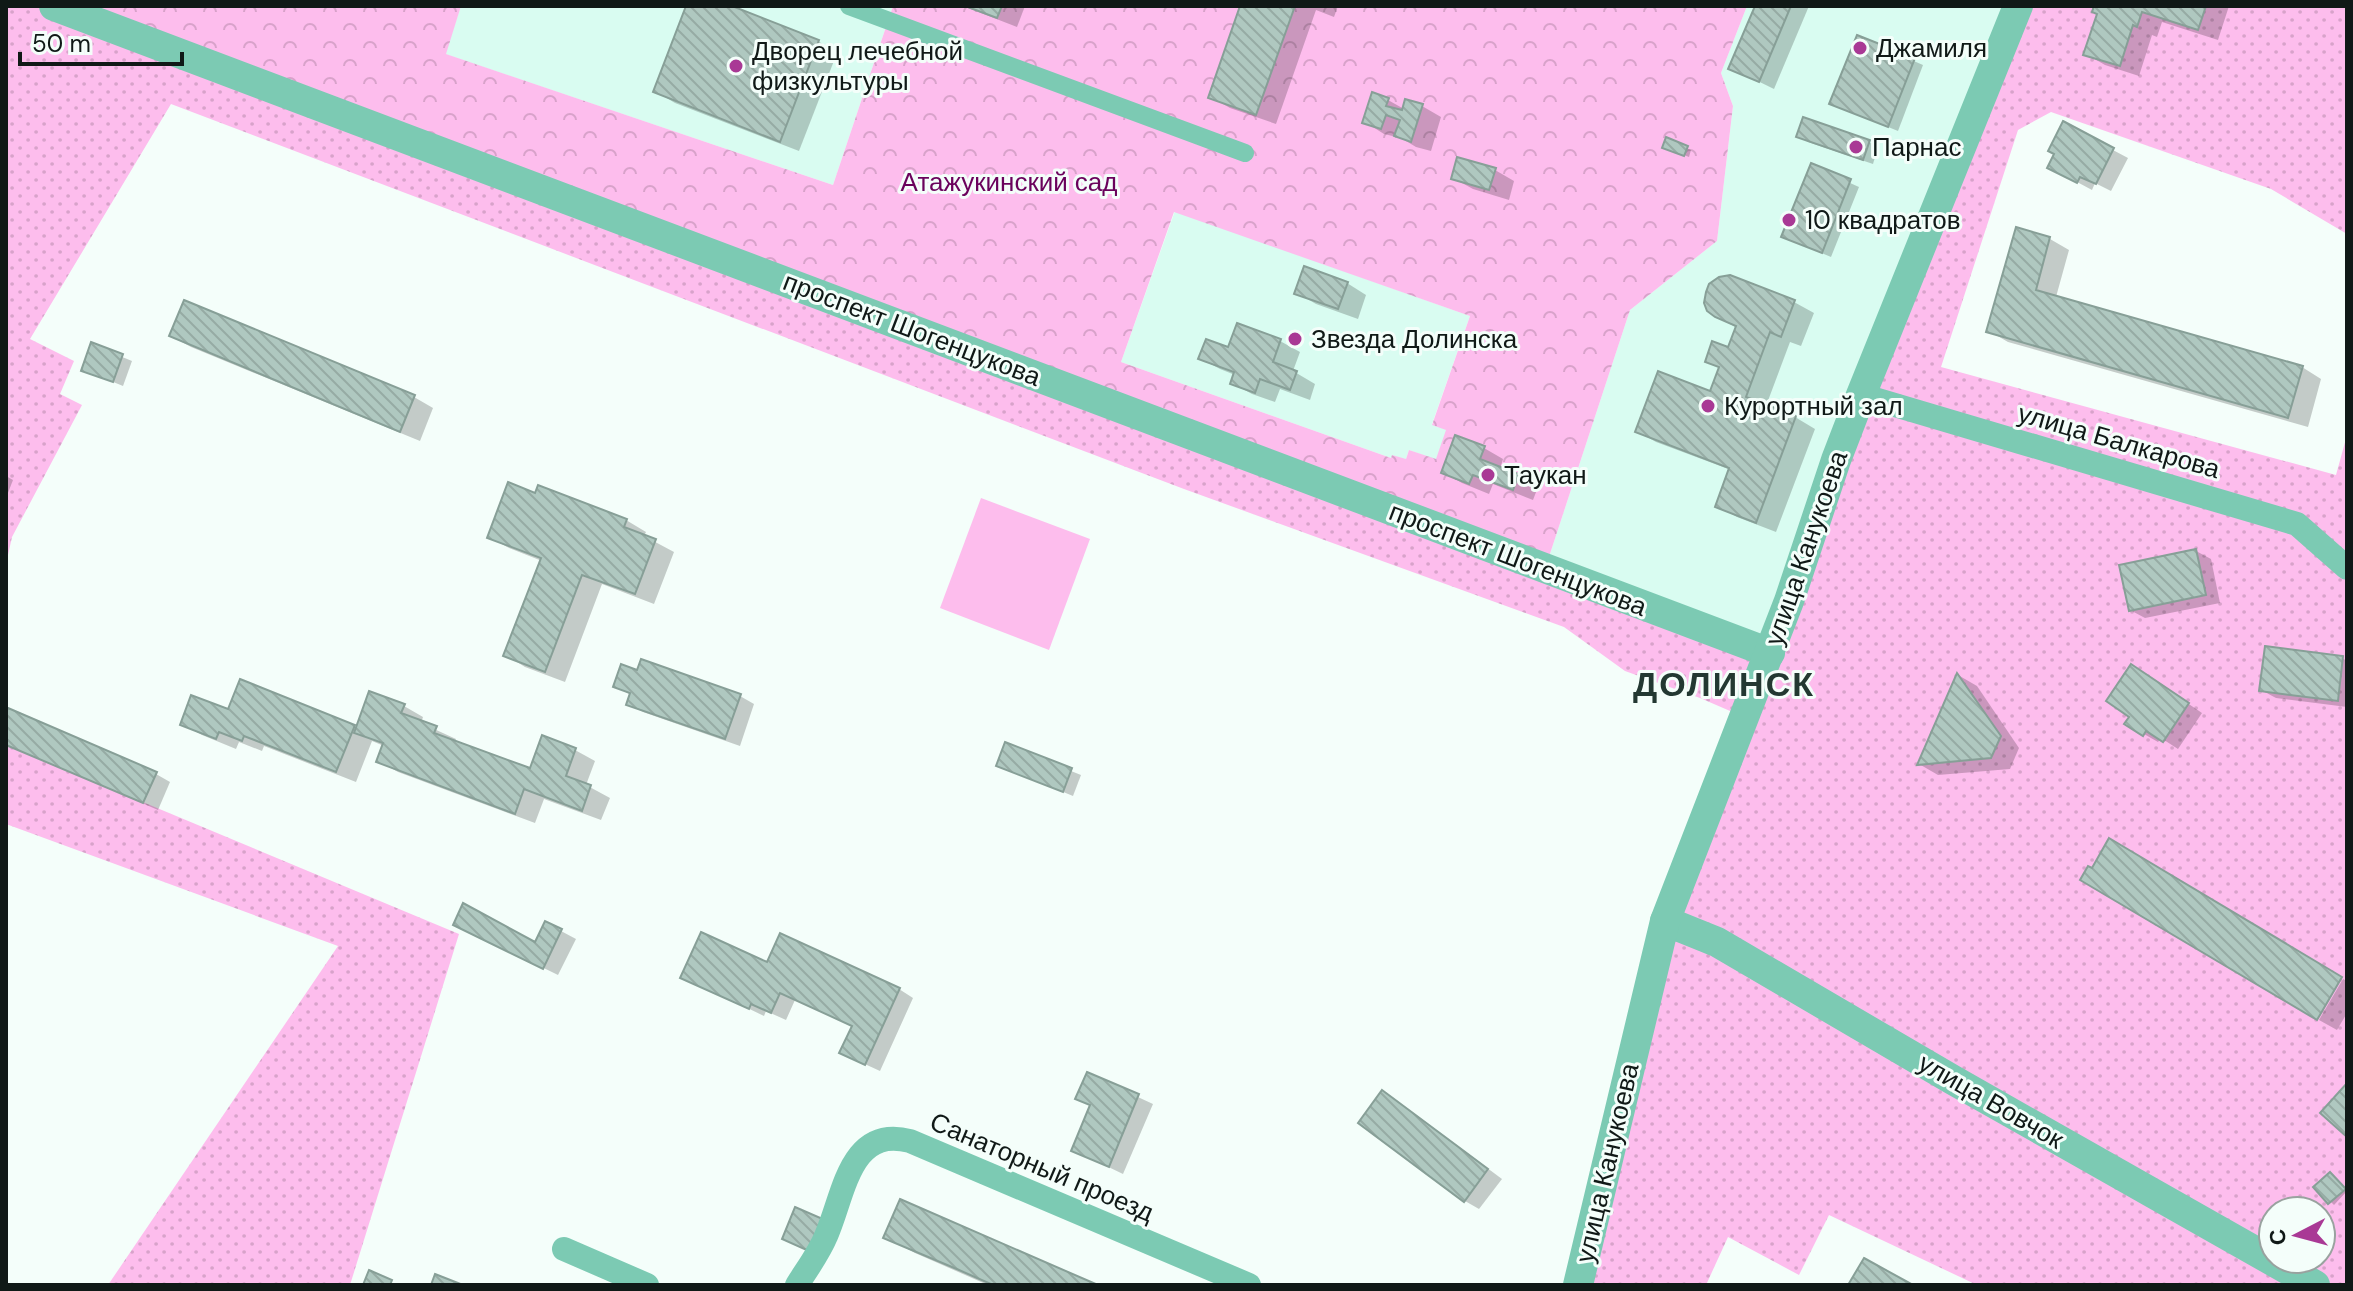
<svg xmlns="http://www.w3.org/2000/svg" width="2353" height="1291" font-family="'DM Sans',sans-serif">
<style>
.built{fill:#d9fcf1}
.grass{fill:url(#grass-dots);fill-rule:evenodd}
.park{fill:url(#park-crowns);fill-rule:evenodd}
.pitch{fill:#fdbded}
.shadow{fill:#0003}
.building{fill:url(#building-back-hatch);stroke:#879f97;stroke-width:2}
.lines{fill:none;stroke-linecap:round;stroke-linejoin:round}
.pedestrian{stroke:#7ccab3;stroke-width:18}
.minor{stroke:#7ccab3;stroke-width:24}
.tertiary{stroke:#7ccab3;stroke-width:30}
.poi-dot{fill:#a93995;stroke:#f4fefa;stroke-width:3}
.labels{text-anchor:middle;stroke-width:6;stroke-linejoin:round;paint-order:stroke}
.poi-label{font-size:26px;fill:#101917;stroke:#f4fefa;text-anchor:start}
.park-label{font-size:26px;fill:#6a025c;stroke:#f4fefa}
.street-label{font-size:26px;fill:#101917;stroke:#f4fefa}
.district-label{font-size:34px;font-weight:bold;letter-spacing:2px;fill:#233832;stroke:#f4fefa}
</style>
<defs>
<pattern id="grass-dots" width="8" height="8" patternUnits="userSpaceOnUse" patternTransform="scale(2)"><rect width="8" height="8" fill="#fdbded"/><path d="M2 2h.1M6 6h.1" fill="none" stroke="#d8a2ca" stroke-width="1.8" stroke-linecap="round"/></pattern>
<pattern id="park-crowns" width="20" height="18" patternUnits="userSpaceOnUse" patternTransform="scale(2)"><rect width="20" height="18" fill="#fdbded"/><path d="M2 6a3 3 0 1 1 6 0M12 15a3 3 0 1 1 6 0" fill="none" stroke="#d8a2ca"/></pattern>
<pattern id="building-back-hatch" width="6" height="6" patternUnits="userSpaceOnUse" patternTransform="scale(2)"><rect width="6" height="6" fill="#afc8c0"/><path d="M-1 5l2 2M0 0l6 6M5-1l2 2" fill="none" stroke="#96aba4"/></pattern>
</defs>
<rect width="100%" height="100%" fill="#f4fefa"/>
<g class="built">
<path d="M461 6H893L833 185 445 54Z"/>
<path d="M1747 6H2018L1770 653 1545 569 1630 310 1717 241 1733 106 1721 73Z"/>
<path d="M1175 211 1470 316 1432 424 1447 430 1436 460 1409 450 1406 459 1391 458 1121 362Z"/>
</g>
<g class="grass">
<path d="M6 6H54L1769 653 2018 6H2347V234L2271 189 2051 112 2018 130 1941 367 2336 475 2347 435V1285H1977L1829 1215 1799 1275 1728 1237 1706 1285H1578L1611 1144 1744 717 1700 698 1625 671 1564 627 1184 489 171 104 30 339 74 361 60 394 82 405 12 537 6 564ZM2273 1211H2321V1259H2273Z"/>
<path d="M6 745 459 934 350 1285H108L338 946 6 824Z"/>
</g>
<path class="park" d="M54 6H461L446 54 833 185 893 6H1747L1721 73 1733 106 1717 241 1630 310 1545 569ZM1174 212 1470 316 1432 425 1446 430 1436 459 1409 450 1406 459 1392 455 1391 458 1121 362Z"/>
<path class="pitch" d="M981 498 1090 539 1049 650 940 608Z"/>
<g class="shadow">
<path d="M688 6H727L818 41 837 53 799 151 675 103 655 91Z"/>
<path d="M963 6H1025L1017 27Z"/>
<path d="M1243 6H1338L1334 17 1316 10 1276 124 1230 108 1211 97Z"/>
<path d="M1757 6H1809L1774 89 1731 68Z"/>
<path d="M2096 6H2229L2218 40 2162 22 2157 37 2152 35 2139 76 2105 65 2086 54 2099 14Z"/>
<path d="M1858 37 1923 65 1898 131 1841 108Z"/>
<path d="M1388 100 1404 109 1422 106 1441 117 1431 151 1416 147 1401 138 1384 134 1365 122Z"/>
<path d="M2064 124 2128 158 2111 191 2095 183 2092 190 2064 175 2056 153Z"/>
<path d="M1799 136 1869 142 1878 147 1873 164 1808 142Z"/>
<path d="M1668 140 1691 150 1689 157 1669 149Z"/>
<path d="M1812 166 1859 187 1831 257 1793 241Z"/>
<path d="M1495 170 1514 181 1509 200 1473 189 1453 178Z"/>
<path d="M2017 230 2050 239 2069 250 2056 297 2302 367 2321 379 2308 427 2008 342 1989 331Z"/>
<path d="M1347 283 1366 295 1358 319 1316 304 1297 293Z"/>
<path d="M1794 302 1814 313 1801 346 1790 342 1766 406 1795 417 1815 429 1776 532 1737 517 1717 506 1731 470 1656 442 1637 431 1712 393 1721 369 1707 361 1729 349 1737 328 1716 316Z"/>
<path d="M171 336 414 397 433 408 420 441 191 347Z"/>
<path d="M1280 341 1300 352 1293 371 1315 384 1310 400 1280 389 1275 402 1252 394 1232 383 1235 375 1220 369 1200 358Z"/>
<path d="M93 345 132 361 123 386 84 370Z"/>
<path d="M1484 448 1503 459 1500 469 1518 476 1538 487 1533 500 1493 484 1489 494 1462 483 1443 472Z"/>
<path d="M6 476 13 480 6 498Z"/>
<path d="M536 495 626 520 646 532 644 536 674 552 654 604 602 584 565 682 525 667 506 655 542 561 509 548 489 537Z"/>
<path d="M2196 551 2211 559 2220 603 2145 618 2130 610Z"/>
<path d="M2342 658 2347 661V707L2276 698 2261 690Z"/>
<path d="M1958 675 1977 686 2019 748 2010 769 1938 775 1919 764Z"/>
<path d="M2146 675 2202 713 2178 749 2161 738 2158 742 2144 734Z"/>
<path d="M615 686 740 696 754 704 740 746 643 712 628 704 631 695Z"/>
<path d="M404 706 423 717 421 723 456 739 454 743 531 771 575 750 595 761 586 785 610 798 601 820 544 799 535 823 398 772 379 761 384 746 372 741 356 782 264 746 262 751 239 742 236 749 202 735 182 724 229 711 357 728Z"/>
<path d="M6 719 156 774 170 782 158 810 6 744Z"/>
<path d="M1006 745 1081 775 1073 796 998 765Z"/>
<path d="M546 923 576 939 558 975 470 932 536 945Z"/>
<path d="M768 964 899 989 913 998 880 1071 856 1060 854 1026 795 1000 786 1020 766 1011 764 1016 683 977Z"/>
<path d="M2343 979 2347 981V1013L2337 1030 2319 1020Z"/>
<path d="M1088 1074 1153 1104 1123 1174 1073 1150 1092 1106 1077 1098Z"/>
<path d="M1383 1093 1397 1101 1502 1179 1479 1209 1465 1201 1361 1123Z"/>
<path d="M2331 1174 2347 1191 2334 1205 2316 1187Z"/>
<path d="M886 1237 1093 1285H988L915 1253Z"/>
</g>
<g class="building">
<path d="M686 6H732L819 40 780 142 653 92Z"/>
<path d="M965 6H1002L997 18Z"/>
<path d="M1240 6H1295L1256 115 1208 98Z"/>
<path d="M1755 6H1791L1759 82 1728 69Z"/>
<path d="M2094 6H2206L2198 30 2142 12 2137 27 2133 25 2120 66 2083 55 2097 14 2092 12Z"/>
<path d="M1857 35 1915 58 1888 127 1829 104Z"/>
<path d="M1372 92 1389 98 1386 106 1402 110 1405 99 1423 104 1411 142 1394 136 1400 120 1386 115 1381 129 1362 123Z"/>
<path d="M1803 117 1870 140 1863 160 1796 137Z"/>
<path d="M2063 121 2114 148 2096 184 2080 177 2077 183 2047 168 2054 154 2048 151Z"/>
<path d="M1666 137 1688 146 1684 156 1662 148Z"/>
<path d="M1457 157 1496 168 1489 190 1451 179Z"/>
<path d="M1811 163 1851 179 1822 253 1781 237Z"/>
<path d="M2016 227 2050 237 2036 290 2303 366 2288 418 1986 332Z"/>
<path d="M1304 266 1348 282 1338 309 1294 294Z"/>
<path d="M1730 275 1795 300 1781 337 1770 332 1746 397 1796 416 1756 523 1715 507 1729 468 1635 432 1658 371 1710 391 1719 367 1705 362 1712 341 1728 347 1736 326 1715 317 1707 311 1704 303 1706 292 1709 284 1719 277Z"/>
<path d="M184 300 415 395 400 432 169 336Z"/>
<path d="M1237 323 1281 339 1273 362 1297 371 1290 390 1260 379 1255 393 1230 384 1234 372 1198 359 1206 339 1228 347Z"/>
<path d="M91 342 123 354 113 382 81 371Z"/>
<path d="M1455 435 1485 446 1480 459 1519 474 1513 490 1473 475 1469 484 1441 473Z"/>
<path d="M508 482 535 493 538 485 627 519 624 527 656 539 635 594 582 575 545 672 503 656 541 558 487 538Z"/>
<path d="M2196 549 2206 595 2129 611 2119 565Z"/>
<path d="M2265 646 2343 656 2338 701 2259 691Z"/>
<path d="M641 659 741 694 725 739 626 705 630 693 613 687 621 664 637 670Z"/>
<path d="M2131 664 2189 703 2163 742 2146 731 2143 736 2124 724 2129 717 2106 701Z"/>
<path d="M1957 673 2001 736 1991 758 1917 765Z"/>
<path d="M240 679 355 725 336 772 244 736 242 741 219 732 216 739 180 725 191 695 228 709Z"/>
<path d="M369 691 405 704 401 713 437 726 434 733 530 768 542 735 576 748 566 776 591 785 582 811 524 789 515 814 376 762 383 743 354 733Z"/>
<path d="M8 708 157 772 143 803 6 745V713Z"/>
<path d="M1005 742 1072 768 1063 792 996 766Z"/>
<path d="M2109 838 2342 977 2317 1020 2080 880 2088 866 2092 868Z"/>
<path d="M463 903 535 942 545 921 562 929 543 969 453 925Z"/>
<path d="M701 932 767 962 780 933 900 988 865 1065 839 1053 852 1026 780 993 771 1013 751 1004 749 1009 680 978Z"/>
<path d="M1087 1072 1139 1094 1109 1167 1071 1151 1090 1105 1075 1099Z"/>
<path d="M2347 1083V1137L2320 1113Z"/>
<path d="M1382 1090 1488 1169 1464 1202 1358 1123Z"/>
<path d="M2330 1172 2346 1189 2328 1204 2313 1187Z"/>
<path d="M900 1199 1098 1285H993L959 1270 883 1238Z"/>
<path d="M795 1207 825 1220 811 1252 782 1239Z"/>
<path d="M1864 1258 1913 1285H1848Z"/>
<path d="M369 1270 392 1280 390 1285H363Z"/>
<path d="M435 1274 463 1285H431Z"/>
</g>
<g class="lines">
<path class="pedestrian" d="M849 6 1245 153"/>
<g class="minor">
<path d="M1861 395 2297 524 2347 568"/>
<path d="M564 1249 647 1285"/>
<path d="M797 1285C807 1269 819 1253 826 1236 844 1196 849 1125 910 1141L1249 1285"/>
</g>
<g class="tertiary">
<path d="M54 6 1770 653"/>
<path d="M1665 921 1717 942 1953 1080 2315 1285"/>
<path d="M1578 1285 1665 921 1789 601 1836 460 1861 395 2018 6"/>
</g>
</g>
<g class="poi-dot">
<circle cx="1860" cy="48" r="8"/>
<circle cx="736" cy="66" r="8"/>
<circle cx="1856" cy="147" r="8"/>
<circle cx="1789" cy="220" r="8"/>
<circle cx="1295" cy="339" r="8"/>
<circle cx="1708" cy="406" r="8"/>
<circle cx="1488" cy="475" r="8"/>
</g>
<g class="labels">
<g class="poi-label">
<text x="1876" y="57">Джамиля</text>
<text x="752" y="60">Дворец лечебной<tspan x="752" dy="30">физкультуры</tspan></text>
<text x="1872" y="156">Парнас</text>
<text x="1805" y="229">10 квадратов</text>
<text x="1311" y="348">Звезда Долинска</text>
<text x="1724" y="415">Курортный зал</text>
<text x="1504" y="484">Таукан</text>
</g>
<g class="park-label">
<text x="1009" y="191">Атажукинский сад</text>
</g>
<g class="street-label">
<text transform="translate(912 329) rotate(21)" y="9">проспект Шогенцукова</text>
<text transform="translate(2119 441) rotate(16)" y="9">улица Балкарова</text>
<text transform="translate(1806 548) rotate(-71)" y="9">улица Канукоева</text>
<text transform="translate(1518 559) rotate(21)" y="9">проспект Шогенцукова</text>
<text transform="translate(1991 1101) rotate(30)" y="9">улица Вовчок</text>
<text transform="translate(1607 1163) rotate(-77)" y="9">улица Канукоева</text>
<text transform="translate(1042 1167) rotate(23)" y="9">Санаторный проезд</text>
</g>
<g class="district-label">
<text x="1724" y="696">ДОЛИНСК</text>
</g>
</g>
<rect width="2353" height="1291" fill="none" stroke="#101917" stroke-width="16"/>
<g transform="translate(2297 1235) rotate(264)"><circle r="38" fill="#f4fefa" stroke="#99a29f" stroke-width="2"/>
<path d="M0-6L14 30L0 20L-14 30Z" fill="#a93995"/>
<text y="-12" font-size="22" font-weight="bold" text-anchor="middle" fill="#101917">С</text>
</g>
<path d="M20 52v12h162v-12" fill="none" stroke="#101917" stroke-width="4"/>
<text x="32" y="52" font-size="24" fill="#101917" stroke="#f4fefa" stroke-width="6" paint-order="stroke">50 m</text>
</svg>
